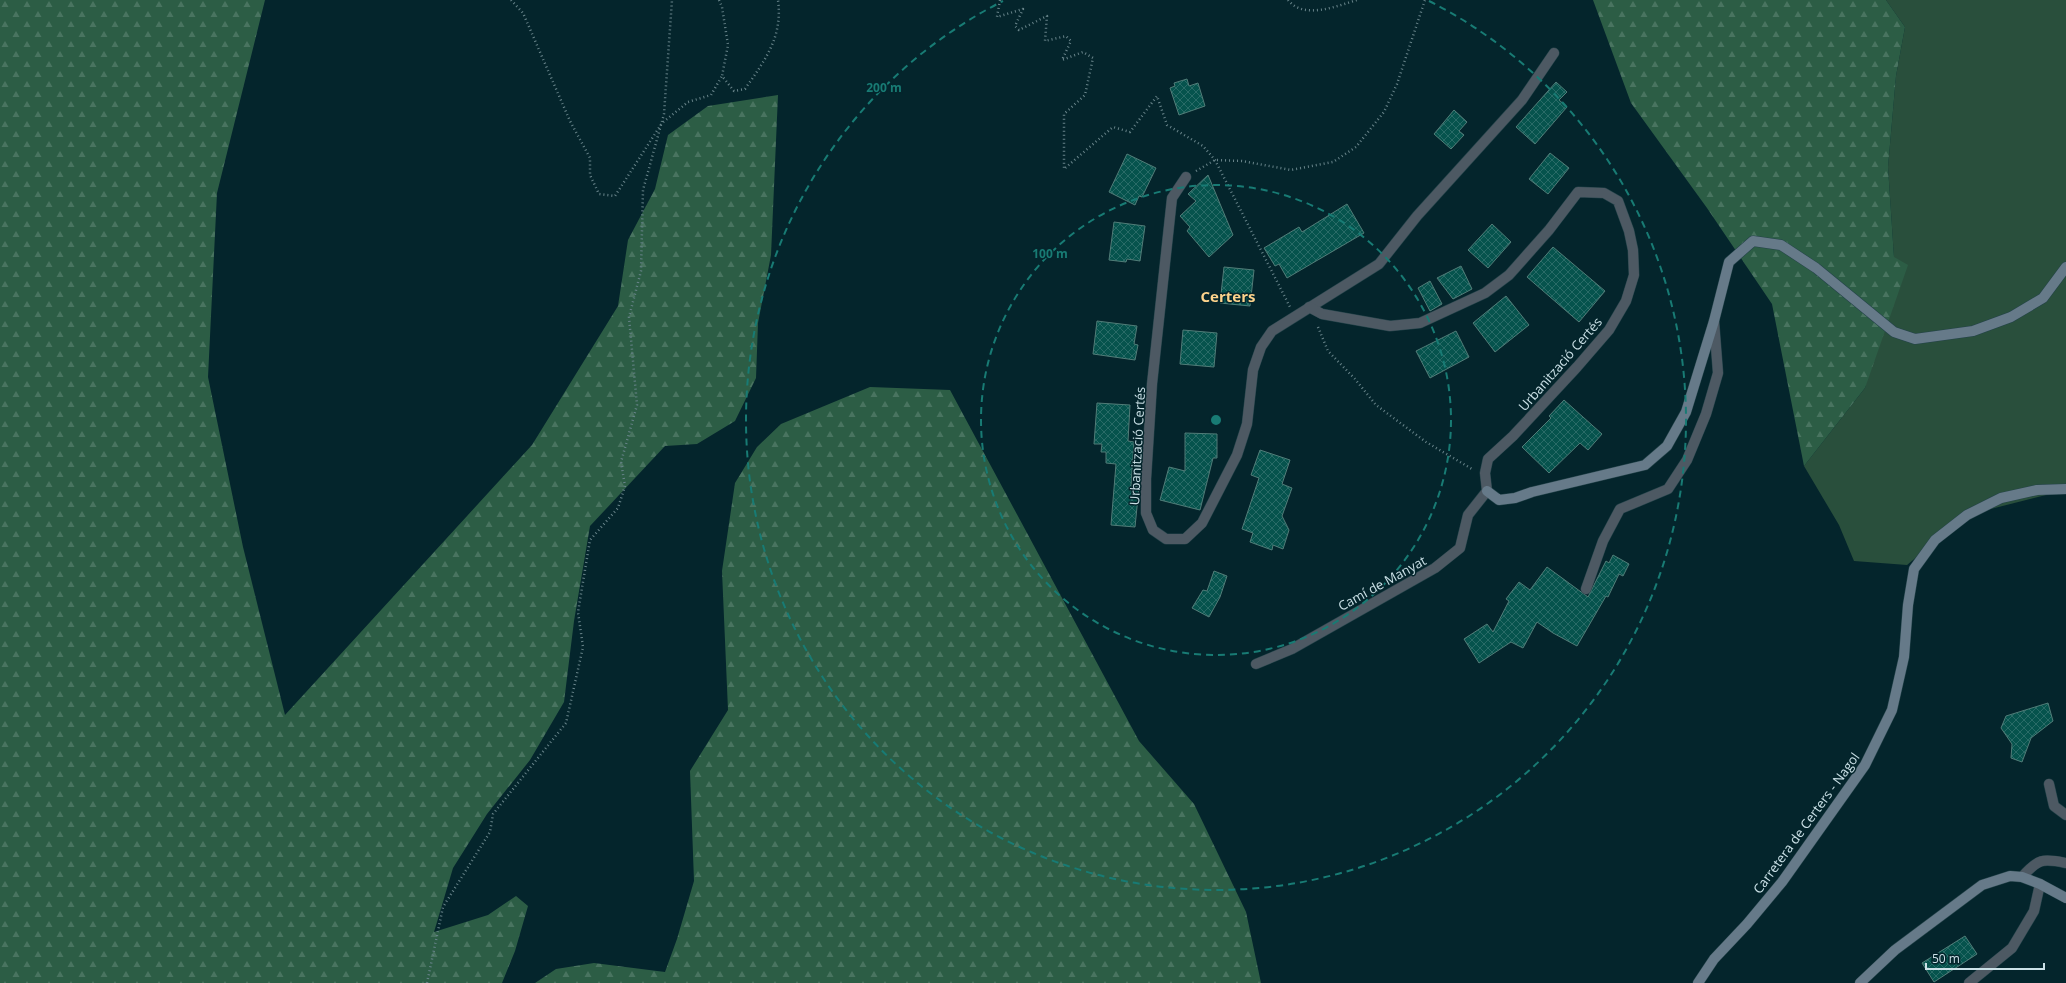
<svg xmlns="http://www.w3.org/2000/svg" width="2066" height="983" font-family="'Open Sans',sans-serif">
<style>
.grass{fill:#294f3c}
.forest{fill:url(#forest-firs)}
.building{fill:url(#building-cross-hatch);stroke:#517d78}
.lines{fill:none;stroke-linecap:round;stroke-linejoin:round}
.minor-casing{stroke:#24434a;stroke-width:11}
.secondary-casing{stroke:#24434a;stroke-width:11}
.path{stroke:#68848a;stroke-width:2.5;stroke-dasharray:1 3;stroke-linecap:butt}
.minor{stroke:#4d5963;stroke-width:10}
.secondary{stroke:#667a89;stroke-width:10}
.ring{fill:none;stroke:#187b74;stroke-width:2;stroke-dasharray:7 5}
.labels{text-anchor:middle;stroke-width:3;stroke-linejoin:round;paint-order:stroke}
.street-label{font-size:13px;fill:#cbe1e7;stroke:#04252c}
.quarter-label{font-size:15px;font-weight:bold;fill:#fcd38c;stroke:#04252c}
.centre{fill:#187b74;stroke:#04252c;stroke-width:2}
.ring-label{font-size:12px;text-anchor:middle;font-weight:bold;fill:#187b74;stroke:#04252c;stroke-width:3;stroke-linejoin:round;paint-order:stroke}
</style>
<defs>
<pattern id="forest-firs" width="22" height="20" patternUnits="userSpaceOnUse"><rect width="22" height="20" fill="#2c5d45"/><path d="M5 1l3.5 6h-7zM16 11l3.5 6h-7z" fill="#497460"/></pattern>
<pattern id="building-cross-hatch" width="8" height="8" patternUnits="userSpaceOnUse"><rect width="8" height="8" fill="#06534d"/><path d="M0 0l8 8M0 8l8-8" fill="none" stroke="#296b67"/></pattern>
</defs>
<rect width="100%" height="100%" fill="#04252c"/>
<path class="grass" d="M1886 0H2066V490L1967 515 1907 565 1854 561 1839 525 1804 466 1865 388 1894 257 1888 167 1896 76 1905 27Z"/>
<g class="forest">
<path d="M0 0H265L217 193 208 377 243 547 285 715 532 445 618 306 628 240 655 189 668 135 708 106 778 95 771 255 758 323 756 378 735 421 697 444 665 446 590 526 574 621 564 702 530 760 487 814 453 868 434 932 488 915 516 896 528 906 515 951 502 983H0Z"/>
<path d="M1593 0H1886L1905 27 1896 76 1888 167 1894 257 1908 265 1865 388 1804 466 1772 304 1707 208 1631 103Z"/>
<path d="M870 387 950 390 1139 741 1194 804 1246 912 1261 983H535L556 969 594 963 665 972 677 939 694 881 690 771 728 710 722 571 735 483 757 447 781 424Z"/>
</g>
<g class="building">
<path d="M1187 79 1189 86 1198 83 1205 106 1179 115 1170 88 1175 86 1174 83Z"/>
<path d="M1556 82 1567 92 1559 100 1567 107 1535 144 1516 127Z"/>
<path d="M1454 110 1467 122 1459 131 1464 135 1451 149 1434 134Z"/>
<path d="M1550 153 1569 168 1548 194 1529 179Z"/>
<path d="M1127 154 1156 168 1142 197 1139 196 1135 205 1109 192Z"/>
<path d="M1208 175 1233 235 1209 257 1187 231 1190 227 1180 216 1196 201 1188 194Z"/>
<path d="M1347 204 1364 233 1287 278 1279 264 1275 266 1264 248 1299 227 1302 232Z"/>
<path d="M1114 222 1145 226 1140 261 1127 259 1126 262 1109 260Z"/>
<path d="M1492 224 1511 242 1488 268 1468 250Z"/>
<path d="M1553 247 1605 291 1579 322 1527 277Z"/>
<path d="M1461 266 1472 289 1453 299 1437 278Z"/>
<path d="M1224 267 1254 270 1250 306 1220 303Z"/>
<path d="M1430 281 1442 304 1430 311 1418 288Z"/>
<path d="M1506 296 1529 325 1495 352 1473 323Z"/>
<path d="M1097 321 1137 326 1134 344 1138 345 1135 360 1093 354Z"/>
<path d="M1183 330 1217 333 1214 367 1180 364Z"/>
<path d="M1456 331 1469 357 1430 378 1416 351Z"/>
<path d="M1564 400 1602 434 1588 450 1580 443 1549 473 1522 447 1551 418 1549 416Z"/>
<path d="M1097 403 1130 405 1128 441 1134 442 1131 486 1139 487 1135 527 1111 525 1116 464 1106 463V452H1101L1102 444H1094Z"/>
<path d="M1185 433 1217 434V458H1213L1200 510 1160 500 1169 467 1185 471Z"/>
<path d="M1260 450 1290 460 1282 484 1292 488 1282 516 1289 530 1283 549 1273 545 1272 550 1250 542 1253 533 1242 529 1259 478 1251 475Z"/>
<path d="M1613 555 1629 564 1623 576 1619 574 1608 597 1606 596 1577 646 1553 633 1537 622 1523 648 1511 642 1479 663 1464 639 1487 624 1493 632 1509 601 1506 599 1519 582 1530 590 1547 567 1588 597 1606 561 1609 563Z"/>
<path d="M1214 571 1227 576 1220 597 1209 617 1192 608 1203 590 1207 591Z"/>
<path d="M2048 703 2053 721 2031 738 2022 762 2011 758 2012 744 2001 728 2006 716Z"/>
<path d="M1965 936 1977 954 1934 982 1922 963Z"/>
</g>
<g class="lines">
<g class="minor-casing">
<g id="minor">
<path d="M1186 177 1172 198 1152 384 1146 479V513L1153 530 1166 539H1185L1202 523 1237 455 1247 424 1253 370 1261 347 1272 331 1379 264 1417 216 1522 100 1554 53"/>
<path d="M1586 589 1603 541 1620 509 1668 489 1687 460 1706 414 1718 373 1714 321"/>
<path d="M1256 664 1292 649 1435 568 1460 548 1468 515 1487 491 1485 473 1488 459 1513 436 1577 367 1609 330 1626 301 1634 275 1633 250 1629 231 1618 201 1604 193 1578 192 1549 230 1509 275 1485 293 1420 323 1390 326 1322 314 1309 307"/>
<path d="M2049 784 2054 806 2066 815"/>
<path d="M2022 877C2038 859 2042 858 2066 863"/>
<path d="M1969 983 2012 948 2034 911 2040 884"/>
</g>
</g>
<g class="secondary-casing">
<g id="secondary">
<path d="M1487 491 1499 500 1515 498 1532 492 1645 465 1667 446 1686 412 1714 321 1729 262 1753 241 1781 245 1816 268 1894 332 1915 339 1973 331 2011 317 2043 298 2066 267"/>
<path d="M1698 983 1714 959 1747 924 1782 882 1865 765 1892 710 1904 657 1908 605 1914 569 1935 540 1967 515 2001 498 2037 490 2066 489"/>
<path d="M1860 983 1895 950 1982 885 2010 876 2022 877 2040 884 2066 898"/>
</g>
</g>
<g class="path">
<path d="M511 0 523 13 570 121 590 158V175L599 194 615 196 662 123 688 102 711 95 722 76"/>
<path d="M719 0 722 7 728 45 722 76 734 91 745 89C765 60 783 37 778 0"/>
<path d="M1000 0 997 17 1023 9 1015 26 1019 30 1047 16 1045 41 1066 36 1071 41 1062 60 1083 52 1093 58 1085 95 1064 114V169L1113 127 1130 132 1157 96 1167 125 1203 146 1215 160 1290 307"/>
<path d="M1288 0C1304 20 1337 6 1357 0"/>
<path d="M1196 171 1215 160 1242 161 1291 170 1333 162 1356 147 1384 112 1397 84 1425 0"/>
<path d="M1318 327 1328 351 1355 379 1376 405 1426 442 1472 469"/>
<path d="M427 983 443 907 490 832 493 814 566 723 583 647 578 612 590 540 618 508 625 486 621 462 637 405 629 317 641 271 643 190 664 114 672 0"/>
</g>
<use href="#minor" class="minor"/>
<use href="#secondary" class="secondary"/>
</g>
<g class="ring">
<circle cx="1216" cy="420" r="235"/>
<path d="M1429 1A470 470 0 1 1 1003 1"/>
</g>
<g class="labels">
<g class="street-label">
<text transform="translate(1560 364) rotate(-49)" y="5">Urbanització Certés</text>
<text transform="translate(1137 446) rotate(-87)" y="5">Urbanització Certés</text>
<text transform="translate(1382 583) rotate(-29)" y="5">Camí de Manyat</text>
<text transform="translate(1806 823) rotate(-54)" y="5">Carretera de Certers - Nagol</text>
</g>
<g class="quarter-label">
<text x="1228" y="302">Certers</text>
</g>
</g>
<circle cx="1216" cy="420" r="6" class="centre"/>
<g class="ring-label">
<text x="884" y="92">200 m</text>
<text x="1050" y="258">100 m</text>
</g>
<path d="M1926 963v6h118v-6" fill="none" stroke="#cbe1e7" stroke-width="2"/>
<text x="1932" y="963" font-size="12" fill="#cbe1e7" stroke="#04252c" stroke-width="3" paint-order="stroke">50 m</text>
</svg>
